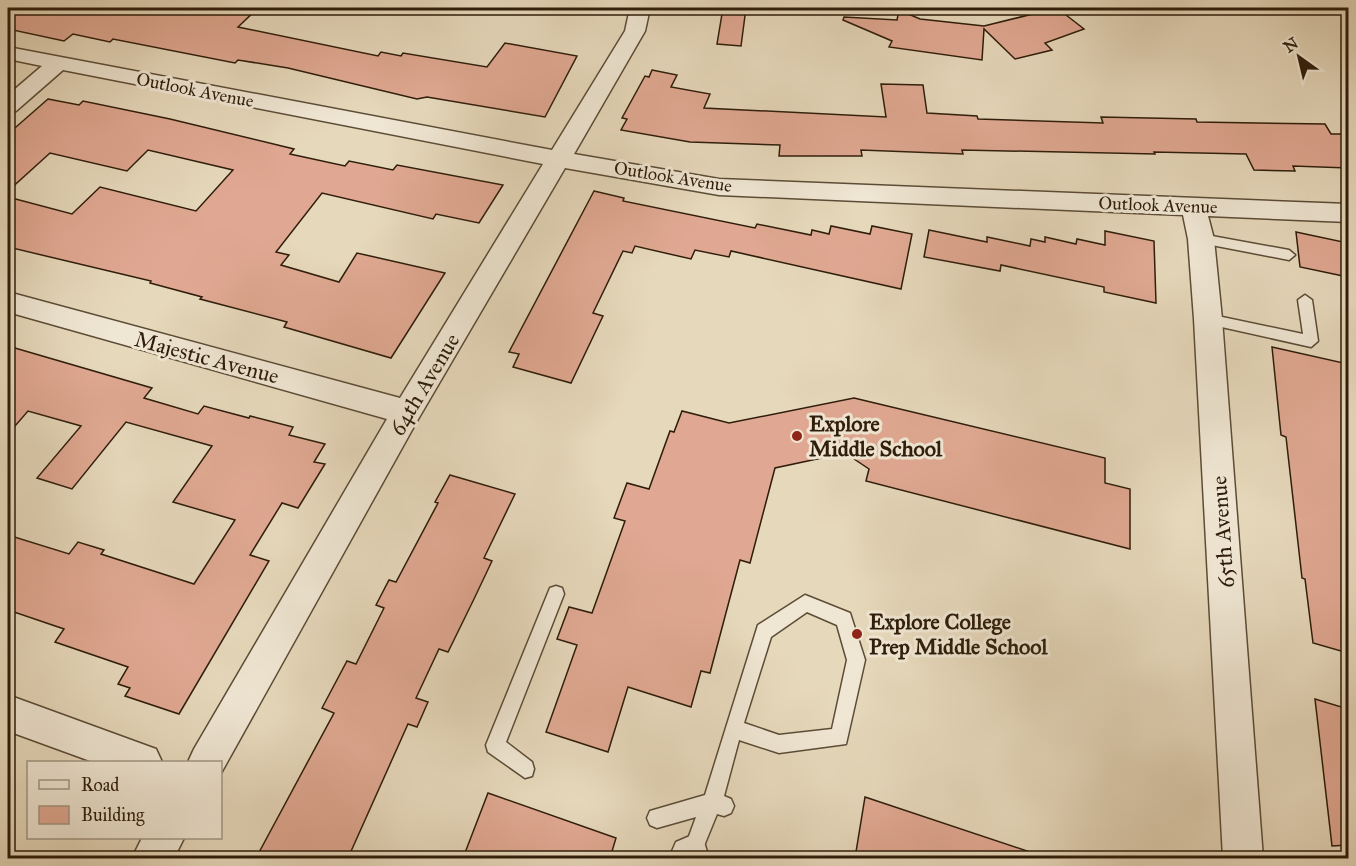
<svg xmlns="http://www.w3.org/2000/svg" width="1356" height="866" font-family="'IM FELL Great Primer',serif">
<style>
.building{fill:#e0a892;stroke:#2e1d0a;stroke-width:1.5}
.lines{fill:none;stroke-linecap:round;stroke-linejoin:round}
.service-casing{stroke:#5c4c36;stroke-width:3}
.minor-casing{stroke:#5c4c36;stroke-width:3}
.service{fill:#efe6d3;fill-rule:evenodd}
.minor{fill:#efe6d3;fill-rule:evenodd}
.poi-dot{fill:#8f2418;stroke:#efe6d3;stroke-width:2}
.labels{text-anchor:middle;stroke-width:6;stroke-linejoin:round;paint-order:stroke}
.far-street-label{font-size:18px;fill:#2e1d0a;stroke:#efe6d3}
.street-label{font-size:22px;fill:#2e1d0a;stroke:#efe6d3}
.poi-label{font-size:22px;font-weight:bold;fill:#2e1d0a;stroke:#efe6d3;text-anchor:start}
</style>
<rect width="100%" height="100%" fill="#e6d8bb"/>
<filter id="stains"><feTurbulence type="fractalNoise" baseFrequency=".00333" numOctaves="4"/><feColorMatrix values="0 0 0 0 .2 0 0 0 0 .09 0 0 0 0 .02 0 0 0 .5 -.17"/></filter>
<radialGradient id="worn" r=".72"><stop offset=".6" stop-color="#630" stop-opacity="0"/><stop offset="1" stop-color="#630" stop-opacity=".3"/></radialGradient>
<g class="building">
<path d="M8 8H258L238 27 378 56 381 52 401 56 403 53 487 67 505 43 577 56 545 117 427 97 417 99 288 68 238 60 235 63 113 39 110 42 73 34 64 41 8 29Z"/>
<path d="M723 8H746L741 46 717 44Z"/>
<path d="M1057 8 1084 29 1045 43 1052 50 1015 59 984 29 982 60 889 47 892 41 843 20 844 17 897 20 899 10 920 19 984 26Z"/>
<path d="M652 70 677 75 671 87 710 94 704 108 886 117 881 84 923 85 927 113 977 116 978 119 1103 123 1101 117 1196 119 1197 122 1325 124 1331 134H1348V168L1293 166 1295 171 1254 170 1246 154 1154 152 1155 154 962 150 963 154 861 150 862 156H779L780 145 690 142 621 130 627 119 622 118 645 76 649 77Z"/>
<path d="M48 99 79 105 83 101 170 119 294 149 290 154 345 166 349 161 393 170 397 165 503 185 479 223 436 214 433 219 322 193 276 252 289 255 281 265 339 282 357 253 445 273 391 358 284 327 287 322 200 299 202 297 150 283 151 281 8 247V197L72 214 100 187 196 211 233 170 148 150 127 171 50 153 8 191V134Z"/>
<path d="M594 191 624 198 623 201 755 228 757 224 811 235 812 230 829 234 831 226 870 234 872 226 912 234 901 289 731 251 729 257 695 250 691 259 635 246 632 253 623 251 593 313 603 316 571 383 513 367 519 354 509 352Z"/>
<path d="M929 230 987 242V237L1030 246 1031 239 1045 242V237L1076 244 1077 239 1105 245V231L1154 241 1156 303 1104 292V287L1001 265 1000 271 924 257Z"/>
<path d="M1296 232 1348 243V277L1300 267Z"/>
<path d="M8 346 152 388 144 398 198 414 204 406 249 418 250 416 293 427 289 435 325 444 314 462 325 464 298 508 282 503 250 555 269 561 179 714 125 696 130 688 118 684 128 667 55 642 64 629 8 610V535L69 554 78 542 104 550 101 554 194 584 235 520 173 502 212 446 126 422 72 489 37 478 81 426 28 411 8 434Z"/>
<path d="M1272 347 1348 364V653L1313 643 1305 579 1302 578 1286 437 1281 435Z"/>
<path d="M854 398 1105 458V483L1130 489V549L866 481 869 469 845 453 775 468 750 563 740 560 710 673 701 671 691 707 628 687 608 752 546 732 577 645 557 639 569 607 592 613 625 521 614 518 627 483 649 489 670 431 674 432 682 411 729 423Z"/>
<path d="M450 475 515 494 484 558 492 561 474 599 448 652 439 649 416 698 428 702 417 727 408 724 348 858H256L334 713 322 708 347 661 356 664 384 608 376 605 389 580 396 582 438 503 435 502Z"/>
<path d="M1315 699 1348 709V845L1332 846Z"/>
<path d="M488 793 616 838 610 858H463Z"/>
<path d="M865 797 1036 854V858H855Z"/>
</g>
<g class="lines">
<g class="service-casing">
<g id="service">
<path d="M1201 234 1289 250 1295 255 1289 260 1196 242 1195 239Z"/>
<path d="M1305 295 1312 300 1318 341 1311 347 1208 324 1201 319 1208 314 1303 334 1298 300Z"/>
<path d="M556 586 562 588 564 594 506 742 532 762 534 769 532 776 525 778 488 752 486 745 550 588Z"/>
<path d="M805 595 850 613 865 660 846 744 779 753 739 740 724 796 731 799 734 806 731 813 724 816 717 814 699 858H681L696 817 657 828 650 825 647 818 650 811 705 795 758 625ZM807 612 837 625 847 660 832 729 779 735 744 723 771 637Z"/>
</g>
</g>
<g class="minor-casing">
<g id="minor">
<path d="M630 8H650L645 31 574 154 719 179 1348 204V222L1208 216 1214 239 1222 319 1263 858H1223L1194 319 1188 239 1183 215 719 195 565 168 417 421 220 775V762H188L194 749 387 419 8 312V292L400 398 543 164 63 70 16 111 8 113V95L42 66 8 59V47L552 150 625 31Z"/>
<path d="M8 695 156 749 162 762H93L8 731Z"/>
<path d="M690 836 704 842 709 858H669L676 842Z"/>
<path d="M142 838H184L174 858H132Z"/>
</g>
</g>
<use href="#service" class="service"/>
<use href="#minor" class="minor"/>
</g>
<g class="poi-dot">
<circle cx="797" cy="436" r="6"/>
<circle cx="857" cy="634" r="6"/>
</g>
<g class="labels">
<g class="far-street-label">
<text transform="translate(195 90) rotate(11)" y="6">Outlook Avenue</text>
<text transform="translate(673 177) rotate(9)" y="6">Outlook Avenue</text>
<text transform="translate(1158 205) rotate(2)" y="6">Outlook Avenue</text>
</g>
<g class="street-label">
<text transform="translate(207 357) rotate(15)" y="8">Majestic Avenue</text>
<text transform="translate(424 384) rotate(-59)" y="8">64th Avenue</text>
<text transform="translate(1222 532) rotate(-94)" y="8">65th Avenue</text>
</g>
<g class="poi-label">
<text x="809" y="431">Explore<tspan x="809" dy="25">Middle School</tspan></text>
<text x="869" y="629">Explore College<tspan x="869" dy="25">Prep Middle School</tspan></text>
</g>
</g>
<rect width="1356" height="866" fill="none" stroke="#e6d8bb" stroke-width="30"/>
<rect x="9" y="9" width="1338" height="848" fill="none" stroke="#2e1d0a" stroke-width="3"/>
<rect x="15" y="15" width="1326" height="836" fill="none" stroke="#2e1d0a" stroke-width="1.5"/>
<rect x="27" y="761" width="195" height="78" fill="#efe6d3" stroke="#a29683" stroke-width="1.5"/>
<rect x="39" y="780" width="30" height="9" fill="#efe6d3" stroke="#a29683" stroke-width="1.5"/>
<text x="81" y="791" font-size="18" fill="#2e1d0a">Road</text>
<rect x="39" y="806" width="30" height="18" fill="#e0a892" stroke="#a29683" stroke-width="1.5"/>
<text x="81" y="821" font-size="18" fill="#2e1d0a">Building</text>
<g transform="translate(1299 57) rotate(326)" stroke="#efe6d3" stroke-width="4.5" paint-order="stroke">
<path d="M0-4.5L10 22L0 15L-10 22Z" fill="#2e1d0a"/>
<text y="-9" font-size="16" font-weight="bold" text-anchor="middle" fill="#2e1d0a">N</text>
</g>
<rect width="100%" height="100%" filter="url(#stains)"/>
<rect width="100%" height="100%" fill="url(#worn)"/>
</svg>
